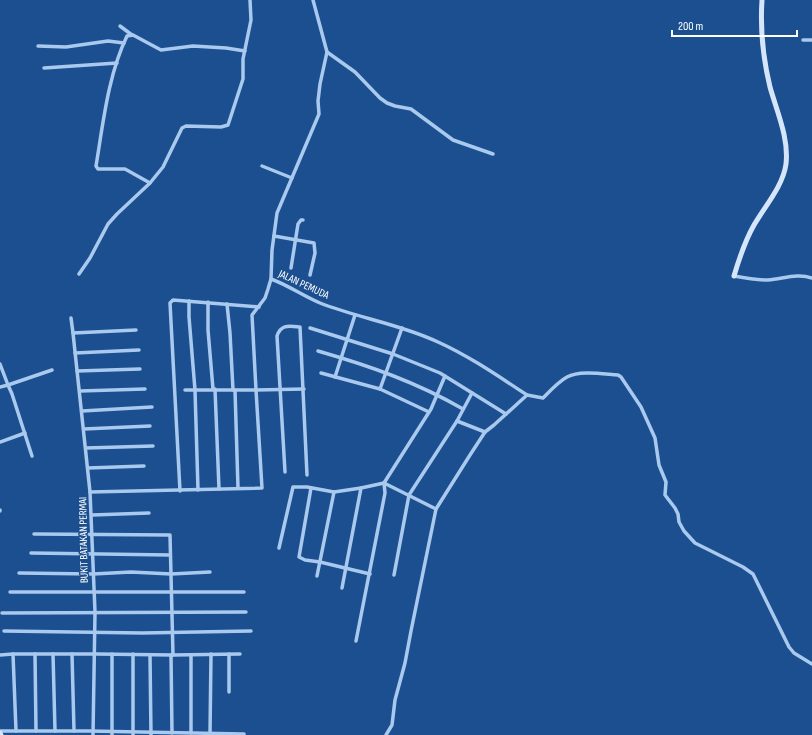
<svg xmlns="http://www.w3.org/2000/svg" width="812" height="735" font-family="'Sofia Sans Condensed',sans-serif">
<style>
.lines{fill:none;stroke-linecap:round;stroke-linejoin:round}
.street{stroke:#a9c9ee;stroke-width:3.5}
.secondary{stroke:#d6e6fa;stroke-width:5}
.labels{text-anchor:middle;stroke-width:3;stroke-linejoin:round;paint-order:stroke}
.street-label{font-size:11px;fill:#fff;stroke:#1b4f8f}
</style>
<rect width="100%" height="100%" fill="#1b4f8f"/>
<g class="lines">
<g class="street">
<path d="M120 26 132 35"/>
<path d="M803 40H812"/>
<path d="M38 46 66 47 108 41 124 43"/>
<path d="M327 52 355 72 380 98 387 103 395 106 411 109 453 140 493 154"/>
<path d="M44 68 117 63"/>
<path d="M262 166 292 178"/>
<path d="M150 183 125 169H98L96 166C103 124 108 75 127 36L133 35 161 50 193 46 226 48 245 51"/>
<path d="M274 236 314 243 315 253 310 275"/>
<path d="M291 268 298 224 301 220H303"/>
<path d="M79 274 90 258 108 224 117 214 150 183 163 167 182 128 186 126 221 127 228 125 243 79V59L251 20 250 0"/>
<path d="M734 276C745 278 756 280 768 280 783 279 797 273 812 278"/>
<path d="M271 279C288 285 303 296 320 303 358 318 400 324 438 342 469 356 498 376 527 395L543 398C550 391 558 382 567 377 580 370 603 374 618 375L621 377 641 407 655 438 659 465 666 482 665 495 675 508 678 514 679 522 684 531 695 543 743 567 753 574 789 647 794 653 812 664"/>
<path d="M208 302V330L213 389"/>
<path d="M227 304 230 333 233 390"/>
<path d="M71 318 73 333 90 492"/>
<path d="M310 328 393 354 440 373 506 414"/>
<path d="M73 333 136 330"/>
<path d="M318 351C370 366 416 382 463 409"/>
<path d="M75 353 139 350"/>
<path d="M0 364 8 385 52 370"/>
<path d="M77 371 140 369"/>
<path d="M321 373 380 389 429 412"/>
<path d="M335 377 355 315"/>
<path d="M0 387 8 385 12 394 32 456"/>
<path d="M215 389 219 489"/>
<path d="M380 389 402 328"/>
<path d="M185 390H195L189 317V301"/>
<path d="M235 390 238 488"/>
<path d="M80 391 145 389"/>
<path d="M82 411 152 407"/>
<path d="M457 421 485 432"/>
<path d="M84 429 150 426"/>
<path d="M0 442 25 433"/>
<path d="M86 448 153 446"/>
<path d="M88 468 144 466"/>
<path d="M285 472 277 336C281 324 289 326 300 327L307 475"/>
<path d="M384 483 436 509"/>
<path d="M311 488 299 557 305 560 320 562 370 574"/>
<path d="M198 490 195 390H256L252 315 265 298 268 289 271 279 272 250 277 213 319 114 318 101 320 84 327 52 313 0"/>
<path d="M180 491 170 303 173 300 259 307"/>
<path d="M0 510V511"/>
<path d="M92 515 149 513"/>
<path d="M34 534 170 535 173 655"/>
<path d="M279 548 293 487H307L334 492 361 488"/>
<path d="M31 553 170 555"/>
<path d="M19 573 93 574 131 572 171 574 210 572"/>
<path d="M394 575 409 495 457 421 472 393"/>
<path d="M317 576 334 492"/>
<path d="M342 588 361 488 384 483 431 409 445 376"/>
<path d="M10 592H244"/>
<path d="M2 613 246 612"/>
<path d="M4 631 142 633 251 631"/>
<path d="M356 641 385 493 384 483"/>
<path d="M13 654 16 731"/>
<path d="M35 654 36 731"/>
<path d="M53 654 55 731"/>
<path d="M72 654 74 731"/>
<path d="M112 654V735"/>
<path d="M133 654V735"/>
<path d="M0 655 13 654H96L173 655 240 654"/>
<path d="M150 655 151 735"/>
<path d="M171 655 172 733"/>
<path d="M191 655V733"/>
<path d="M229 692V654"/>
<path d="M0 731H89L244 734"/>
<path d="M210 734 211 654"/>
<path d="M93 735 95 612 90 492 262 488 256 390 304 389"/>
<path d="M386 735 392 725 395 700 405 663 411 631 436 509 470 455 485 432 494 425 527 395"/>
</g>
<g class="secondary">
<path d="M734 276C739 259 745 241 754 225 765 206 783 186 786 164 789 138 777 112 770 87 763 58 760 30 762 0"/>
<path d="M0 733 1 735"/>
</g>
</g>
<g class="labels">
<g class="street-label">
<text transform="translate(304 284) rotate(25)" y="4">JALAN PEMUDA</text>
<text transform="translate(83 540) rotate(-91)" y="4">BUKIT BATAKAN PERMAI</text>
</g>
</g>
<path d="M672 30v6h125v-6" fill="none" stroke="#ffffff" stroke-width="2"/>
<text x="678" y="30" font-size="12" fill="#ffffff" stroke="#1b4f8f" stroke-width="3" paint-order="stroke">200 m</text>
</svg>
